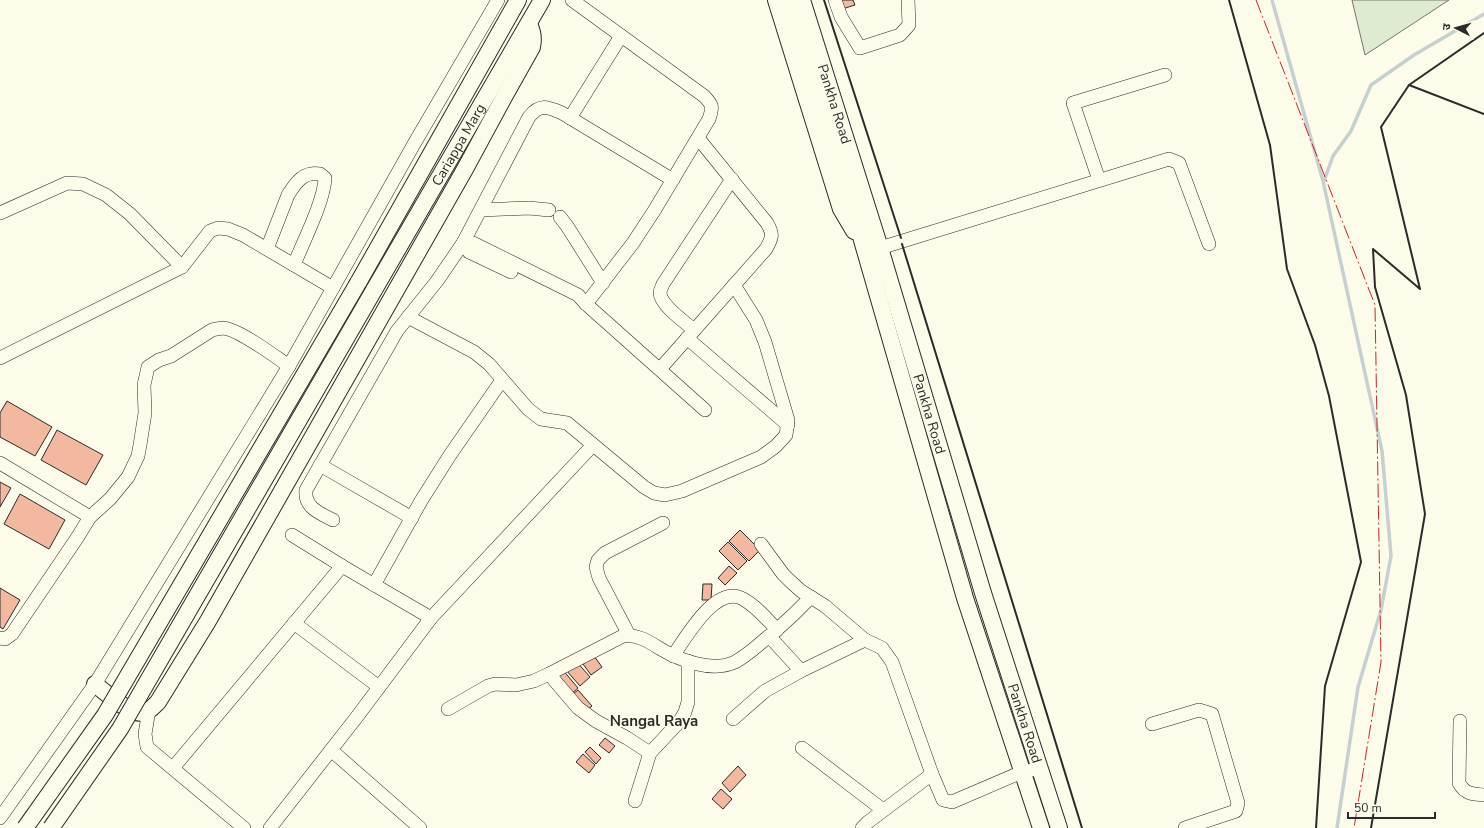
<svg xmlns="http://www.w3.org/2000/svg" width="1484" height="828" font-family="'Nunito Sans','Noto Sans Devanagari',sans-serif">
<style>
.green{fill:#deebd1;stroke:#74746e}
.lines{fill:none;stroke-linecap:round;stroke-linejoin:round}
.stream{stroke:#c7d0d0;stroke-width:3.5}
.building{fill:#f2b8a0;stroke:#2b2b2b}
.minor-casing{stroke:#2b2b2b;stroke-width:14}
.major-casing{stroke:#2b2b2b;stroke-width:18}
.minor{stroke:#fdfbea;stroke-width:13}
.major{stroke:#fdfbea;stroke-width:16}
.major-bridge-casing{stroke:#2b2b2b;stroke-width:18;stroke-linecap:butt}
.major-bridge{stroke:#fdfbea;stroke-width:16}
.wall{stroke:#2b2b2b;stroke-width:2}
.power{stroke:#c62828;stroke-width:1;stroke-dasharray:14 3 2 3;stroke-linecap:butt}
.labels{text-anchor:middle;stroke-width:3;stroke-linejoin:round;paint-order:stroke}
.street-label{font-size:14px;fill:#2b2b2b;stroke:#fdfbea}
.neighbourhood-label{font-size:15px;font-weight:bold;fill:#2b2b2b;stroke:#fdfbea}
</style>
<rect width="100%" height="100%" fill="#fdfbea"/>
<path class="green" d="M1352 0H1449L1365 55Z"/>
<g class="lines">
<g class="stream">
<path d="M1272 0 1323 181 1382 451 1391 556 1381 610 1358 687 1337 828"/>
<path d="M1324 181 1333 156 1351 131 1371 85 1414 55 1484 14"/>
</g>
</g>
<g class="building">
<path d="M840 0H853L855 5 842 9Z"/>
<path d="M7 401 52 427 35 456 0 437V413Z"/>
<path d="M57 430 103 455 86 485 41 460Z"/>
<path d="M0 482 11 488 0 507Z"/>
<path d="M20 494 65 520 49 549 4 524Z"/>
<path d="M740 530 760 550 749 561 729 541Z"/>
<path d="M728 542 747 561 738 570 719 551Z"/>
<path d="M729 566 737 573 725 585 718 578Z"/>
<path d="M703 584H712L711 600H702Z"/>
<path d="M0 588 20 600 3 629 0 627Z"/>
<path d="M594 656 602 667 591 675 583 664Z"/>
<path d="M576 661 590 677 580 686 566 670Z"/>
<path d="M562 669 578 688 570 695 554 677Z"/>
<path d="M578 690 592 706 586 711 573 694Z"/>
<path d="M605 738 615 746 609 753 599 745Z"/>
<path d="M590 747 601 758 596 764 585 752Z"/>
<path d="M583 754 595 765 589 773 576 762Z"/>
<path d="M738 766 746 775 730 792 722 783Z"/>
<path d="M721 789 732 799 723 809 712 799Z"/>
</g>
<g class="lines">
<g class="minor-casing">
<g id="minor">
<path d="M572 0 704 96C713 105 713 107 709 119L654 211 633 243 586 304"/>
<path d="M835 0 841 17 860 48 900 35 909 25 908 0"/>
<path d="M570 118 621 36"/>
<path d="M1099 180 1073 103 1165 75"/>
<path d="M481 210 529 208 549 210"/>
<path d="M0 213 67 183 83 184 106 195 130 214 182 267"/>
<path d="M560 217 567 226 603 283"/>
<path d="M463 243H473L578 295 586 304 705 410"/>
<path d="M463 243 469 252 511 272"/>
<path d="M880 248 1169 159 1179 163 1209 244"/>
<path d="M267 249 288 195C296 182 304 171 320 174L325 178C324 202 303 242 294 265"/>
<path d="M408 317 474 352 489 364 528 409 541 419 567 423 644 487 654 493 665 495 682 491 761 457 776 446 786 435 788 420 765 342 756 320 734 285"/>
<path d="M694 330C685 322 661 306 660 293 660 290 662 287 663 284L732 179"/>
<path d="M687 338 788 425"/>
<path d="M0 358 182 267 210 231 218 228 228 229 243 235 333 288"/>
<path d="M660 369 766 249C772 238 774 235 767 223L698 138"/>
<path d="M0 463 90 517"/>
<path d="M320 465 412 518"/>
<path d="M333 520C320 513 304 508 306 490L397 331 437 281 463 243 529 117C540 103 548 107 562 113L673 180"/>
<path d="M292 535 342 566 431 618"/>
<path d="M761 544 783 574 790 581 801 591 825 606 865 640"/>
<path d="M374 585 421 501 450 455 502 380"/>
<path d="M294 623 379 687"/>
<path d="M629 635 599 578 596 567 598 560 605 553 663 523"/>
<path d="M771 635 794 614 811 597"/>
<path d="M0 638 5 639 12 634 77 538 90 517 110 499 128 477 138 456 140 445 145 413 144 385 148 367 159 360 171 356 212 330C217 329 223 327 228 329 245 334 273 355 289 366"/>
<path d="M673 656C685 639 716 583 743 599 756 606 767 619 777 630"/>
<path d="M549 674 578 708 596 721 627 738 650 753"/>
<path d="M448 709 488 686 495 684 516 685 534 681 549 674 623 636C637 634 648 641 659 648 679 660 712 673 735 662 748 655 758 645 769 636L801 671 865 640 882 648 892 662 932 774"/>
<path d="M149 710 145 734 147 747 244 828"/>
<path d="M733 719 765 691 801 671"/>
<path d="M1460 721 1459 783C1465 794 1472 794 1484 795"/>
<path d="M1152 724 1199 710 1212 714 1238 803 1236 811 1185 828"/>
<path d="M802 748 883 810"/>
<path d="M331 750 420 828"/>
<path d="M173 768 342 566"/>
<path d="M635 801 650 753 679 722 685 712 688 702V661"/>
<path d="M0 818 95 684 289 366 414 144 498 0"/>
<path d="M270 828 356 718 431 618 593 445"/>
<path d="M862 828 868 822 932 774 943 800 952 802 1022 772 1032 770"/>
</g>
</g>
<g class="major-casing">
<g id="major">
<path d="M776 0 841 209 854 231"/>
<path d="M788 0 851 202 965 598 1041 828"/>
<path id="s1" d="M802 0 880 248 983 593 1059 828"/>
<path d="M358 283 518 0"/>
<path id="s2" d="M374 290 542 0"/>
<path d="M95 684C106 693 129 714 143 713 149 712 154 706 158 702L208 621 465 169 504 97 532 47C534 38 533 32 529 24"/>
</g>
</g>
<use href="#minor" class="minor"/>
<use href="#major" class="major"/>
<g class="major-bridge-casing">
<g id="major-bridge">
<path d="M25 828 105 715 358 283"/>
<path d="M51 828 120 729 374 290"/>
</g>
</g>
<use href="#major-bridge" class="major-bridge"/>
<g class="wall">
<path d="M824 0 901 238"/>
<path d="M1229 0 1270 145 1287 269 1315 345 1329 396 1361 562 1325 686 1316 828"/>
<path d="M1484 33 1409 85 1484 114"/>
<path d="M902 244 1082 828"/>
<path d="M1371 828 1425 514 1406 395 1375 287 1373 249 1420 289 1381 127 1409 85"/>
</g>
<path class="power" d="M1256 0 1375 305 1381 662 1354 828"/>
</g>
<g class="labels">
<g class="street-label">
<text dy="5" stroke="none"><textPath href="#s1" startOffset="109">Pankha Road</textPath></text>
<text dy="5" stroke="none"><textPath href="#s2" startOffset="168">Cariappa Marg</textPath></text>
<text dy="5" stroke="none"><textPath href="#s1" startOffset="433">Pankha Road</textPath></text>
<text dy="5" stroke="none"><textPath href="#s1" startOffset="757">Pankha Road</textPath></text>
</g>
<g class="neighbourhood-label">
<text x="654" y="726">Nangal Raya</text>
</g>
</g>
<g transform="translate(1456 28) rotate(276)" stroke="#fdfbea" stroke-width="3" paint-order="stroke">
<path d="M0-3L7 15L0 10L-7 15Z" fill="#2b2b2b"/>
<text y="-6" font-size="11" font-weight="bold" text-anchor="middle" fill="#2b2b2b">उ</text>
</g>
<path d="M1348 812v6h87v-6" fill="none" stroke="#2b2b2b" stroke-width="2"/>
<text x="1354" y="812" font-size="12" fill="#2b2b2b" stroke="#fdfbea" stroke-width="3" paint-order="stroke">50 m</text>
</svg>
